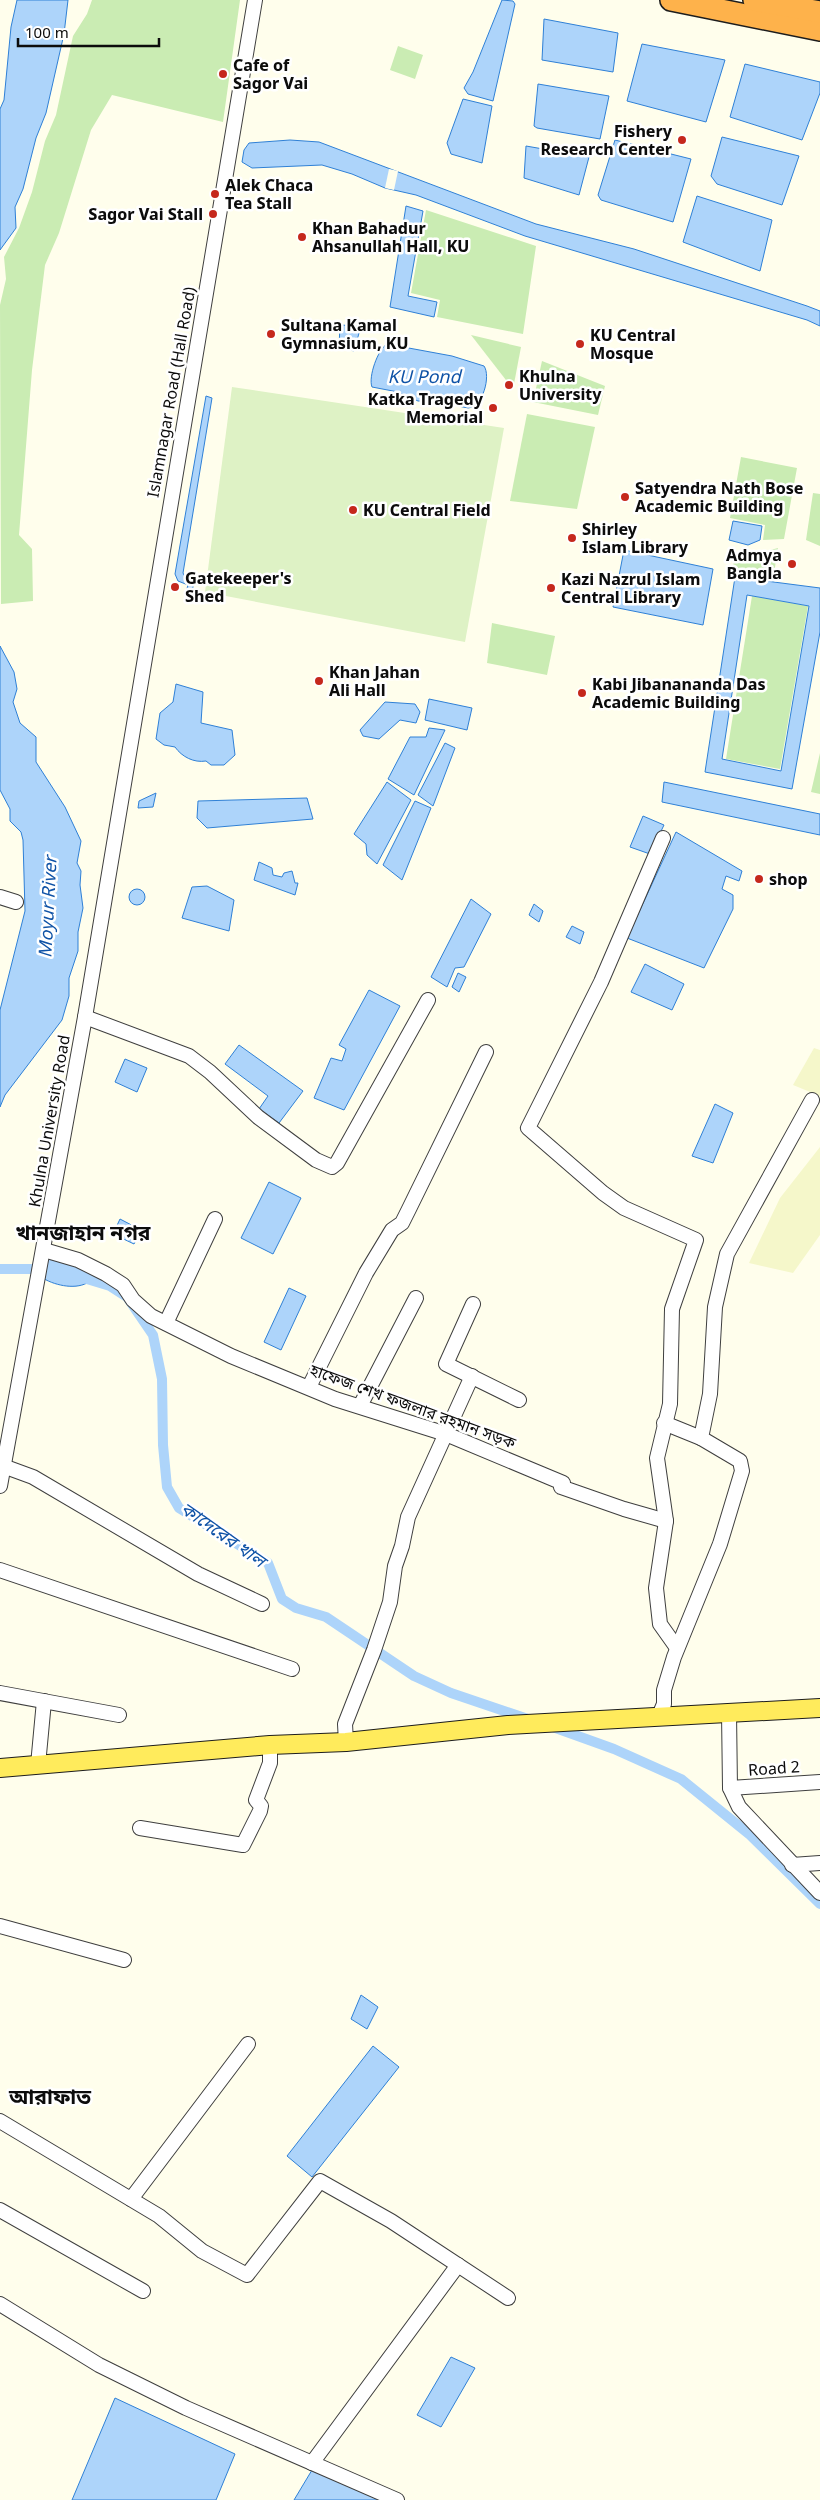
<svg xmlns="http://www.w3.org/2000/svg" width="820" height="2500" font-family="Georgia,'Noto Sans Bengali',serif">
<style>
.farmland{fill:#f5f7ca}
.green{fill:#caecb3}
.pitch{fill:#def2c5}
.water{fill:#add4fa;stroke:#2f80d6;fill-rule:evenodd}
.pier{fill:#fffeec}
.lines{fill:none;stroke-linecap:round;stroke-linejoin:round}
.canal{stroke:#add4fa;stroke-width:10}
.minor-casing{stroke:#3f3f3f;stroke-width:16}
.major-casing{stroke:#1d1d1d;stroke-width:20}
.highway-casing{stroke:#1d1d1d;stroke-width:24}
.minor{stroke:#fff;stroke-width:14}
.major{stroke:#ffeb5c;stroke-width:18}
.highway{stroke:#feb24b;stroke-width:21}
.poi-dot{fill:#c5281c;stroke:#fff;stroke-width:2}
.labels{text-anchor:middle;stroke-width:5;stroke-linejoin:round;paint-order:stroke}
.poi-label{font-size:16px;font-weight:bold;fill:#0c0c0c;stroke:#fff;text-anchor:start}
.street-label{font-size:16px;fill:#0c0c0c;stroke:#fff}
.water-label{font-size:18px;font-style:italic;fill:#0e52a6;stroke:#fff}
.district-label{font-size:21px;font-weight:bold;fill:#0c0c0c;stroke:#fff}
</style>
<rect width="100%" height="100%" fill="#fffeec"/>
<g class="farmland">
<path d="M814 1048 820 1050V1096L793 1085Z"/>
<path d="M820 1147V1235L793 1273 749 1263 780 1198Z"/>
</g>
<g class="green">
<path d="M92 0H240L223 122 112 95 91 130 59 233 45 265 32 370 19 535 32 549 33 601 1 604 0 305 6 279 4 257 19 228 32 192 45 141 56 115 73 36 87 14Z"/>
<path d="M398 46 423 55 415 79 390 70Z"/>
<path d="M426 210 536 246 523 334 437 317 440 300 411 293Z"/>
<path d="M471 335 521 347 513 389Z"/>
<path d="M542 361 605 386 598 415 533 402Z"/>
<path d="M527 414 595 427 577 509 510 501Z"/>
<path d="M741 457 797 468 784 539 763 540 765 525 730 518Z"/>
<path d="M813 493 820 494V546L806 540Z"/>
<path d="M778 548 773 580 732 575 735 553 756 554Z"/>
<path d="M752 596 808 606 780 769 726 759Z"/>
<path d="M492 623 555 636 547 675 487 663Z"/>
<path d="M820 753V794L811 792Z"/>
</g>
<path class="pitch" d="M232 387 504 428 465 642 205 592Z"/>
<g class="water">
<path d="M17 0H68L64 34 46 113 36 138 23 189 15 207 16 228 0 250V109L4 100 11 27Z"/>
<path d="M502 0 513 1 515 4 493 101 468 94 464 88 473 72Z"/>
<path d="M544 19 618 33 613 72 542 60Z"/>
<path d="M642 44 725 60 706 122 627 101Z"/>
<path d="M745 64 820 82V93L802 140 730 117Z"/>
<path d="M538 84 609 96 600 139 537 128 534 126Z"/>
<path d="M463 99 492 106 482 163 451 154 447 143Z"/>
<path d="M722 137 799 156 782 205 717 184 711 176Z"/>
<path d="M290 140 319 142 536 224 634 249 807 306 820 311V326L807 320 525 236 416 195 385 188 352 174 322 165 252 168 242 162 244 150 249 143Z"/>
<path d="M615 140 691 159 673 222 601 200 598 195Z"/>
<path d="M526 146 589 157 579 195 524 178Z"/>
<path d="M697 196 772 220 760 271 683 242Z"/>
<path d="M406 206 423 211 408 296 437 302 434 317 390 307Z"/>
<path d="M340 325 361 326 354 351 339 347Z"/>
<path d="M387 344 452 356 484 366C491 376 483 407 468 408L433 401H418L398 392 372 387C368 377 378 349 387 344Z"/>
<path d="M206 396 212 398 183 573 185 577 194 581 192 592H186L188 585 178 581 175 574Z"/>
<path d="M733 521 762 526 760 540 748 545 729 540Z"/>
<path d="M624 550 713 569 703 625 613 607Z"/>
<path d="M735 577 820 588V632L792 789 705 772ZM747 595 809 606 781 771 722 759Z"/>
<path d="M0 646 14 672 17 689 13 702 20 723 36 737V762L65 807 81 841 77 863 81 871 80 885 83 908 78 932V951L69 978V996L62 1020 5 1095 0 1107V1010L25 911 23 840 21 832 10 821V809L0 790Z"/>
<path d="M176 684 203 692 201 723 232 730 235 755 224 765H211L206 761C194 763 182 757 175 747L164 745 156 739 160 713 173 702Z"/>
<path d="M429 699 472 708 467 730 425 720Z"/>
<path d="M385 702 415 704 420 712 416 723 400 720 379 739 363 736 360 730Z"/>
<path d="M429 728 445 730 414 795 388 779 410 737H426Z"/>
<path d="M445 743 455 748 433 806 418 795Z"/>
<path d="M387 782 411 800 377 864 367 855 366 844 354 834Z"/>
<path d="M664 782 820 814V835L662 802Z"/>
<path d="M156 793 153 807 138 808 139 801Z"/>
<path d="M307 798 313 819 207 828 197 818 198 801Z"/>
<path d="M415 801 431 808 402 880 383 865Z"/>
<path d="M643 816 664 825 650 854 630 847Z"/>
<path d="M676 832 742 871 739 881 726 876 722 889 733 895V909L704 968 627 938Z"/>
<path d="M259 862 272 868 273 875 282 877 284 873 292 871 295 883H298L295 895 254 880Z"/>
<path d="M207 886 234 900 229 931 182 918 192 887Z"/>
<circle cx="137" cy="897" r="8"/>
<path d="M471 899 491 914 464 967 455 968 447 987 431 977Z"/>
<path d="M534 904 543 911 539 922 529 915Z"/>
<path d="M572 926 584 932 580 944 566 937Z"/>
<path d="M645 964 684 984 672 1010 631 992Z"/>
<path d="M458 973 466 977 459 992 452 987Z"/>
<path d="M369 990 400 1006 344 1110 314 1098 331 1058 342 1061 346 1049 339 1045Z"/>
<path d="M239 1045 303 1091 279 1123 259 1109 268 1096 225 1064Z"/>
<path d="M125 1059 147 1068 137 1092 115 1082Z"/>
<path d="M715 1104 733 1113 713 1163 692 1156Z"/>
<path d="M269 1182 301 1198 273 1254 241 1238Z"/>
<path d="M120 1219 141 1230 134 1244 113 1234Z"/>
<path d="M47 1257 90 1269 91 1275 87 1283C74 1290 53 1285 41 1277Z"/>
<path d="M289 1288 306 1296 281 1350 264 1342Z"/>
<path d="M361 1995 378 2007 367 2029 351 2019Z"/>
<path d="M373 2046 399 2067 312 2177 287 2156Z"/>
<path d="M451 2357 475 2368 441 2427 417 2415Z"/>
<path d="M115 2398 235 2454 216 2500H72Z"/>
<path d="M315 2465 392 2500H294Z"/>
</g>
<path class="pier" d="M389 169 398 171 394 190 385 188Z"/>
<g class="lines">
<g class="canal">
<path d="M0 1269H46"/>
<path d="M77 1276 110 1286 127 1297 153 1335 162 1379 163 1445 167 1487 179 1508 268 1563 282 1599 296 1608 326 1617 414 1676 451 1693 531 1720"/>
<path d="M550 1726 614 1749 681 1779 749 1834 820 1904"/>
</g>
<g class="minor-casing">
<g id="minor">
<path d="M663 838 601 982 528 1128 603 1193 624 1208 696 1240 672 1309 670 1404 657 1458 666 1521 656 1588 660 1624 677 1648"/>
<path d="M0 897 16 902"/>
<path d="M85 1017 189 1056 210 1072 258 1117 316 1160 332 1167 337 1163 428 1000"/>
<path d="M44 1250 78 1260 106 1274 123 1285 133 1300 151 1316 231 1356 335 1399 446 1434 563 1483 561 1487 624 1509 666 1521"/>
<path d="M473 1304 446 1364 519 1400"/>
<path d="M166 1323 215 1219"/>
<path d="M309 1387 366 1273 392 1230 402 1223 409 1209 486 1052"/>
<path d="M360 1406 416 1298"/>
<path d="M664 1423 701 1438"/>
<path d="M3 1466 33 1477 198 1574 262 1604"/>
<path d="M0 1486 85 1017 255 0"/>
<path d="M0 1570 292 1669"/>
<path d="M0 1693 119 1715"/>
<path d="M729 1713 730 1788 739 1807 820 1893"/>
<path d="M658 1718 664 1704V1690L674 1657 720 1544 742 1471 740 1461 701 1438 710 1394 715 1307 727 1254 812 1100"/>
<path d="M346 1742 345 1724 374 1650 390 1602 395 1566 402 1546 408 1517 472 1376"/>
<path d="M38 1765 44 1701"/>
<path d="M730 1788 820 1782"/>
<path d="M140 1828 243 1845 260 1811 261 1806 256 1800 270 1763V1745"/>
<path d="M792 1865 820 1863"/>
<path d="M0 1926 124 1960"/>
<path d="M0 2121 159 2216 202 2251 247 2275 320 2181 391 2221 508 2298"/>
<path d="M131 2199 248 2044"/>
<path d="M0 2210 143 2291"/>
<path d="M0 2304 99 2365 186 2408 397 2500"/>
<path d="M312 2463 458 2265"/>
</g>
</g>
<g class="major-casing">
<path id="major" d="M0 1768 270 1745 346 1742 508 1725 820 1708"/>
</g>
<g class="highway-casing">
<g id="highway">
<path d="M671 0 820 30"/>
<path d="M754 0 820 12"/>
</g>
</g>
<use href="#minor" class="minor"/>
<use href="#major" class="major"/>
<use href="#highway" class="highway"/>
</g>
<g class="poi-dot">
<circle cx="223" cy="74" r="5"/>
<circle cx="682" cy="140" r="5"/>
<circle cx="215" cy="194" r="5"/>
<circle cx="213" cy="214" r="5"/>
<circle cx="302" cy="237" r="5"/>
<circle cx="271" cy="334" r="5"/>
<circle cx="580" cy="344" r="5"/>
<circle cx="509" cy="385" r="5"/>
<circle cx="493" cy="408" r="5"/>
<circle cx="625" cy="497" r="5"/>
<circle cx="353" cy="510" r="5"/>
<circle cx="572" cy="538" r="5"/>
<circle cx="792" cy="564" r="5"/>
<circle cx="175" cy="587" r="5"/>
<circle cx="551" cy="588" r="5"/>
<circle cx="319" cy="681" r="5"/>
<circle cx="582" cy="693" r="5"/>
<circle cx="759" cy="879" r="5"/>
</g>
<g class="labels">
<g class="poi-label">
<text x="233" y="71">Cafe of<tspan x="233" dy="18">Sagor Vai</tspan></text>
<text x="672" y="137" text-anchor="end">Fishery<tspan x="672" dy="18">Research Center</tspan></text>
<text x="225" y="191">Alek Chaca<tspan x="225" dy="18">Tea Stall</tspan></text>
<text x="203" y="220" text-anchor="end">Sagor Vai Stall</text>
<text x="312" y="234">Khan Bahadur<tspan x="312" dy="18">Ahsanullah Hall, KU</tspan></text>
<text x="281" y="331">Sultana Kamal<tspan x="281" dy="18">Gymnasium, KU</tspan></text>
<text x="590" y="341">KU Central<tspan x="590" dy="18">Mosque</tspan></text>
<text x="519" y="382">Khulna<tspan x="519" dy="18">University</tspan></text>
<text x="483" y="405" text-anchor="end">Katka Tragedy<tspan x="483" dy="18">Memorial</tspan></text>
<text x="635" y="494">Satyendra Nath Bose<tspan x="635" dy="18">Academic Building</tspan></text>
<text x="363" y="516">KU Central Field</text>
<text x="582" y="535">Shirley<tspan x="582" dy="18">Islam Library</tspan></text>
<text x="782" y="561" text-anchor="end">Admya<tspan x="782" dy="18">Bangla</tspan></text>
<text x="185" y="584">Gatekeeper's<tspan x="185" dy="18">Shed</tspan></text>
<text x="561" y="585">Kazi Nazrul Islam<tspan x="561" dy="18">Central Library</tspan></text>
<text x="329" y="678">Khan Jahan<tspan x="329" dy="18">Ali Hall</tspan></text>
<text x="592" y="690">Kabi Jibanananda Das<tspan x="592" dy="18">Academic Building</tspan></text>
<text x="769" y="885">shop</text>
</g>
<g class="street-label">
<text transform="translate(171 392) rotate(-80)" y="6">Islamnagar Road (Hall Road)</text>
<text transform="translate(49 1121) rotate(-80)" y="6">Khulna University Road</text>
<text transform="translate(413 1406) rotate(20)" y="6">হাফেজ শেখ ফজলার রহমান সড়ক</text>
<text transform="translate(774 1768) rotate(-4)" y="6">Road 2</text>
</g>
<g class="water-label">
<text x="424" y="383">KU Pond</text>
<text transform="translate(48 907) rotate(-87)" y="6">Moyur River</text>
<text transform="translate(223 1535) rotate(35)" y="6">কাদেরের খাল</text>
</g>
<g class="district-label">
<text x="83" y="1240">খানজাহান নগর</text>
<text x="50" y="2104">আরাফাত</text>
</g>
</g>
<path d="M18 38v8h141v-8" fill="none" stroke="#0c0c0c" stroke-width="2.5"/>
<text x="25" y="38" font-size="15" fill="#0c0c0c" stroke="#ffffff" stroke-width="4" paint-order="stroke">100 m</text>
</svg>
